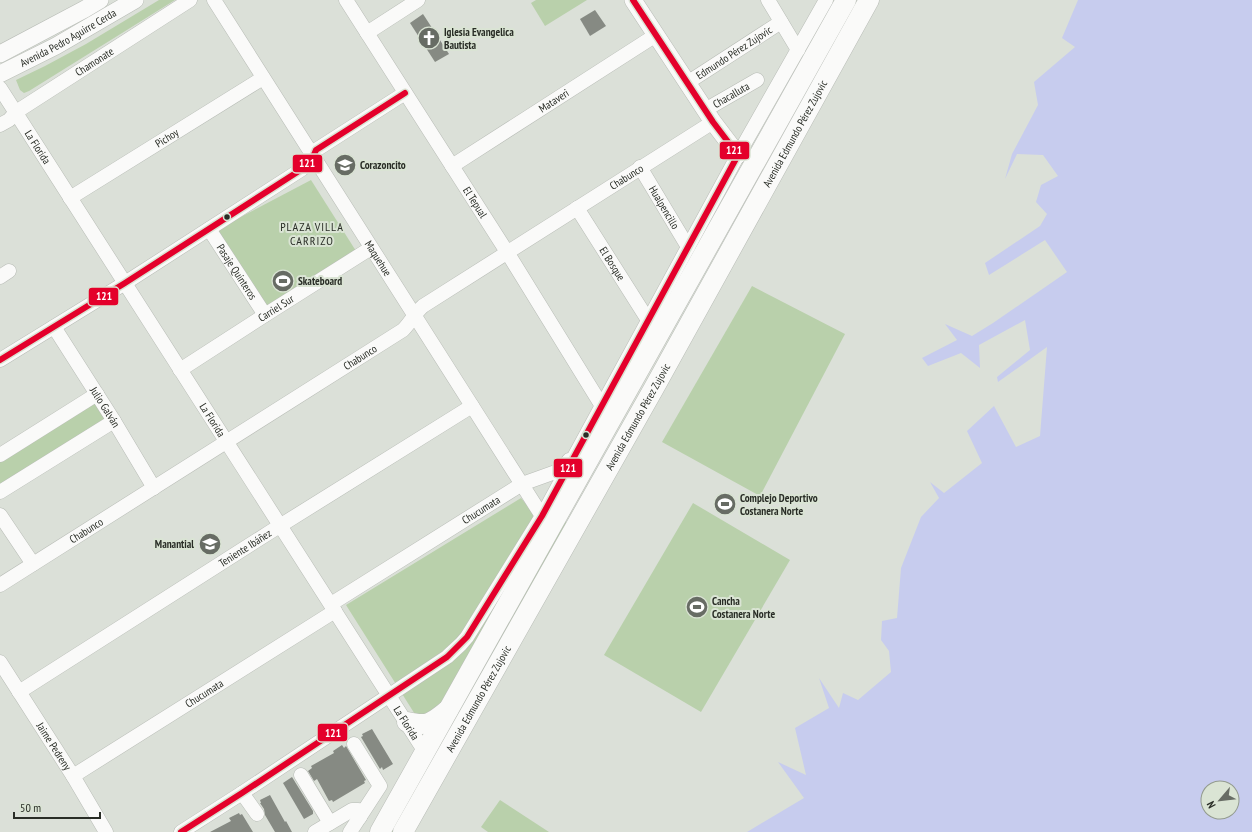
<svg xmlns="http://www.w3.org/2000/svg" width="1252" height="832" font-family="'PT Sans Narrow',sans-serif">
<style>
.green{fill:#b9d0ab}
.water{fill:#c7ccee;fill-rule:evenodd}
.building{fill:#868a83}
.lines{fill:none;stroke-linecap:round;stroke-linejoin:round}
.minor-casing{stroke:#b8bcb6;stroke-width:15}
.major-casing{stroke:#b8bcb6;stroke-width:18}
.highway-casing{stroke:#b8bcb6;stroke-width:21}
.minor{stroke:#fafaf9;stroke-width:14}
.major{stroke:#fafaf9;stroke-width:17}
.highway{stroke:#fafaf9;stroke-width:20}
.bus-1-casing{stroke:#dae4d4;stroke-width:9}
.bus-1{stroke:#e4002b;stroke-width:6}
.bus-dot{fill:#292d26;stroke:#dae4d4;stroke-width:1.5}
.labels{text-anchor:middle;stroke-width:4;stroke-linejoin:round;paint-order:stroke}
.poi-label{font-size:11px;font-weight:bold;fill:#292d26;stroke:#dae4d4;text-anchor:start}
.street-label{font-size:11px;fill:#292d26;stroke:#dae4d4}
.neighbourhood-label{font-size:12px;letter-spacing:1px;fill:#292d26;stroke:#dae4d4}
.line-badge{stroke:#dae4d4;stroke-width:1.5}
.badge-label{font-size:11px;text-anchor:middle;font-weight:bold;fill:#fff}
</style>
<rect width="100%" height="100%" fill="#dbe0d8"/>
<g class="green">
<path d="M159 0H175L29 91 24 93 20 90 16 80 45 66 86 44Z"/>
<path d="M536 0H587L545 26 531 3Z"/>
<path d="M311 180 356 251 265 309 216 230Z"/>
<path d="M752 286 845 334 760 496 662 442Z"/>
<path d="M95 400 108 419 0 488V460Z"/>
<path d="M521 498 535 515 542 516 569 523 396 832H386L435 746 346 605Z"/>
<path d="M693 503 790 560 701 712 604 655Z"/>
<path d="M500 800 549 832H488L481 827Z"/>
</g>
<path class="water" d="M1078 0H1252V832H747L804 798 778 762 806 775 795 728 829 708 819 678 839 708 843 693 858 700 891 672 889 651 881 640 882 621 897 618 901 568 921 517 939 498 930 482 944 493 982 463 967 431 994 406 1016 447 1040 436 1047 347 998 382 997 377 1030 350 1025 320 979 345 980 368 961 353 928 366 922 358 957 340 945 324 972 336 993 323 1067 272 1045 240 989 275 985 263 1040 226 1047 214 1036 202 1041 185 1058 176 1043 155 1017 154 1005 179 1012 154 1038 105 1034 82 1075 47 1062 38ZM1208 788H1232V812H1208Z"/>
<g class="building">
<path d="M595 10 606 26 590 36 580 19Z"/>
<path d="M423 14 449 54 435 62 410 23Z"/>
<path d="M372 729 393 764 383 770 382 767 380 769 361 737 363 736 362 734Z"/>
<path d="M342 745 344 748 346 746 366 780 364 781 365 783 333 802 332 800 329 801 317 779 314 781 308 771 312 768 311 766 334 753 333 751Z"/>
<path d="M292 777 313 811V814L304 819 283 783Z"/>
<path d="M270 795 285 822 286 821 292 832H275L265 815 264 809 260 803H261L260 800Z"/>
<path d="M239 813 240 815 242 814 253 832H210L231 821 229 818Z"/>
</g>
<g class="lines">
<g class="minor-casing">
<g id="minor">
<path id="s1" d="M214 0 542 516"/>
<path id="s2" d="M346 0 507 252 602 406"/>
<path d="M768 0 798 50"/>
<path d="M367 33 418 0"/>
<path id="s3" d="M687 83 781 22"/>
<path id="s4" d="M0 88 425 752"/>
<path id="s5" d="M705 110 757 80"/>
<path id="s6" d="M0 125 9 120 16 112 190 0"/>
<path id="s7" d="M452 166 656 35"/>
<path id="s8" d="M640 167 688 247"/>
<path id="s9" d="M70 198 263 78"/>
<path id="s10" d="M577 208 648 320"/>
<path id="s11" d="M209 229 265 315"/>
<path d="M0 277 9 271"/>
<path id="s12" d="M54 327 114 421 154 488"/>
<path d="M0 360 125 283 302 169 313 157 316 150 405 93"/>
<path id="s13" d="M180 370 265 315 371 248"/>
<path d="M0 455 97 394"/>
<path d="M0 492 114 421"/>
<path d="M0 515 33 564"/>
<path id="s14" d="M0 585 403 330C410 323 415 313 423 306L713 122"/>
<path id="s15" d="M331 604 522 484 561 470 569 460"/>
<path id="s16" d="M0 662 73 776 106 832"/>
<path id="s17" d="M19 692 270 532 472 406"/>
<path d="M301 775 330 823"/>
<path id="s18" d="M73 776 335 611"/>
<path d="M242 793 257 814"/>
<path d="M181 832 242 793 447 657 461 644 467 637 542 516 738 155 826 0"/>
<path d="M315 832 352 810H358L360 817"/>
<path d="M350 832 380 786 354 744"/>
</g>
</g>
<g class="major-casing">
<g id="major">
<path d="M633 0 713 122 738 155"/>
<path d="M0 54 85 9 100 0"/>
<path id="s19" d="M0 74 56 46 135 0"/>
</g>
</g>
<g class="highway-casing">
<g id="highway">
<path d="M407 722C429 727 431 723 448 710"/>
<path d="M380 832 846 0"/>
<path id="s20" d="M403 832 654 388 869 0"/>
</g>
</g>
<use href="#minor" class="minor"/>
<use href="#major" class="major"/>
<use href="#highway" class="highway"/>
<g class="bus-1-casing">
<g id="bus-1">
<path d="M0 360 125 283 302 169 313 157 316 150 405 93"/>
<path d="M181 832 242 793 447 657 467 637 542 516 738 155 713 122 633 0"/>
</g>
</g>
<use href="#bus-1" class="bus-1"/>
</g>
<defs>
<g id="church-disc" transform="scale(1.15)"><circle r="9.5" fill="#676c64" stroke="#dae4d4"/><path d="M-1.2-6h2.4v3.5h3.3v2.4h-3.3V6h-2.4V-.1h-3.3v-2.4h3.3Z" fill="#fff"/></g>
<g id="school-disc" transform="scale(1.15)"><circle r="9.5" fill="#676c64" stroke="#dae4d4"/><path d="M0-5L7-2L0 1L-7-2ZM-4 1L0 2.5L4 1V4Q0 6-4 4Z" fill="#fff"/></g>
<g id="stadium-disc" transform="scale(1.15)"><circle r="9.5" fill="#676c64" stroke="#dae4d4"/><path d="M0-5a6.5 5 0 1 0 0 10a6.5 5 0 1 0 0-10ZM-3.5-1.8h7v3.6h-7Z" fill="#fff"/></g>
</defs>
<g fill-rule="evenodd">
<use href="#church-disc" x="429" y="38"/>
<use href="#school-disc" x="345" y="165"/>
<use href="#stadium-disc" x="283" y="281"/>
<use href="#stadium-disc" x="725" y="504"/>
<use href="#school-disc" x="210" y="544"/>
<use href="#stadium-disc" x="697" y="607"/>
</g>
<g class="bus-dot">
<circle cx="227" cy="217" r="3.5"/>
<circle cx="586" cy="435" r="3.5"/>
</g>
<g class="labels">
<g class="poi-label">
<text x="444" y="36">Iglesia Evangelica<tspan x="444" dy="13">Bautista</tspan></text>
<text x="360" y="169">Corazoncito</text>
<text x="298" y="285">Skateboard</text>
<text x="740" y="502">Complejo Deportivo<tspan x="740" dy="13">Costanera Norte</tspan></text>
<text x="194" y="548" text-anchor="end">Manantial</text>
<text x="712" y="605">Cancha<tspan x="712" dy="13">Costanera Norte</tspan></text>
</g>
<g class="street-label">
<text dy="4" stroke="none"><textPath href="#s19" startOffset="77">Avenida Pedro Aguirre Cerda</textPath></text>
<text dy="4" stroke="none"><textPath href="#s3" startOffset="56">Edmundo Pérez Zujovic</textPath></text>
<text dy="4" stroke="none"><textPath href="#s6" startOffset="114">Chamonate</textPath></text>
<text dy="4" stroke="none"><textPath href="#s5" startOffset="30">Chacalluta</textPath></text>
<text dy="4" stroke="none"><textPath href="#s7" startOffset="121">Mataveri</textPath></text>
<text dy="4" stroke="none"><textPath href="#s20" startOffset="801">Avenida Edmundo Pérez Zujovic</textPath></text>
<text dy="4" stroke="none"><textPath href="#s9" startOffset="114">Pichoy</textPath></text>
<text dy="4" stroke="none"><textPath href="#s4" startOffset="70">La Florida</textPath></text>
<text dy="4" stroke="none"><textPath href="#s14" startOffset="749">Chabunco</textPath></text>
<text dy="4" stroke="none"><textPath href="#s2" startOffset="240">El Tepual</textPath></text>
<text dy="4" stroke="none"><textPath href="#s8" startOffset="47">Hualpencillo</textPath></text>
<text dy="4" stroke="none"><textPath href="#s1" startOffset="306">Maquehue</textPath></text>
<text dy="4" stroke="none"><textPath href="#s10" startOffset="66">El Bosque</textPath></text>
<text dy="4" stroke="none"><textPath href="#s11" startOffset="51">Pasaje Quinteros</textPath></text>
<text dy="4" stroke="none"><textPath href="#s13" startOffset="114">Carriel Sur</textPath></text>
<text dy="4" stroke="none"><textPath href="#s14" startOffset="426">Chabunco</textPath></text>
<text dy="4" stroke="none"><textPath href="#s12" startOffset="95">Julio Galván</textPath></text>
<text dy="4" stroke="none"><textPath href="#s20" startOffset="477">Avenida Edmundo Pérez Zujovic</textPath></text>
<text dy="4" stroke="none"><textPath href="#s4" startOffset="394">La Florida</textPath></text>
<text dy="4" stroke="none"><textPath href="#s15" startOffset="177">Chucumata</textPath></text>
<text dy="4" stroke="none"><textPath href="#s14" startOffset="102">Chabunco</textPath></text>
<text dy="4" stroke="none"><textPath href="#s17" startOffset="268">Teniente Ibáñez</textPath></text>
<text dy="4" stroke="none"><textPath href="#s18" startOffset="155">Chucumata</textPath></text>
<text dy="4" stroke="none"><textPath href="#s20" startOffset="153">Avenida Edmundo Pérez Zujovic</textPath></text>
<text dy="4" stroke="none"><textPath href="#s4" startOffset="754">La Florida</textPath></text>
<text dy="4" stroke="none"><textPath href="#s16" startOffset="100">Jaime Pedreny</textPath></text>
</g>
<g class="neighbourhood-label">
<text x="312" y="231">PLAZA VILLA<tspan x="312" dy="14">CARRIZO</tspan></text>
</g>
</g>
<g class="line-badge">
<rect x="719" y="141" width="31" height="19" rx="4" fill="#e4002b"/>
<rect x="292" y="154" width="31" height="19" rx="4" fill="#e4002b"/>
<rect x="88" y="287" width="31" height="19" rx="4" fill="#e4002b"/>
<rect x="553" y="458" width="30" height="20" rx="4" fill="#e4002b"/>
<rect x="317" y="723" width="31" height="19" rx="4" fill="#e4002b"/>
</g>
<g class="badge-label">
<text x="734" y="154">121</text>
<text x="307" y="167">121</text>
<text x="104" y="300">121</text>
<text x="568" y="472">121</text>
<text x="333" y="737">121</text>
</g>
<g transform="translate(1220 800) rotate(242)"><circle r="19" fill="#dae4d4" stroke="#939b8e"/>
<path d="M0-3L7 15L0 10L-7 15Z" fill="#676c64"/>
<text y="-6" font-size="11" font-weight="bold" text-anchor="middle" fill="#292d26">N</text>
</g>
<path d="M14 812v6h86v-6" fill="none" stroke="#292d26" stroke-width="2"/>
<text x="20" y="812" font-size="12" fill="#292d26" stroke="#dae4d4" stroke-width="3" paint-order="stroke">50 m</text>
</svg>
